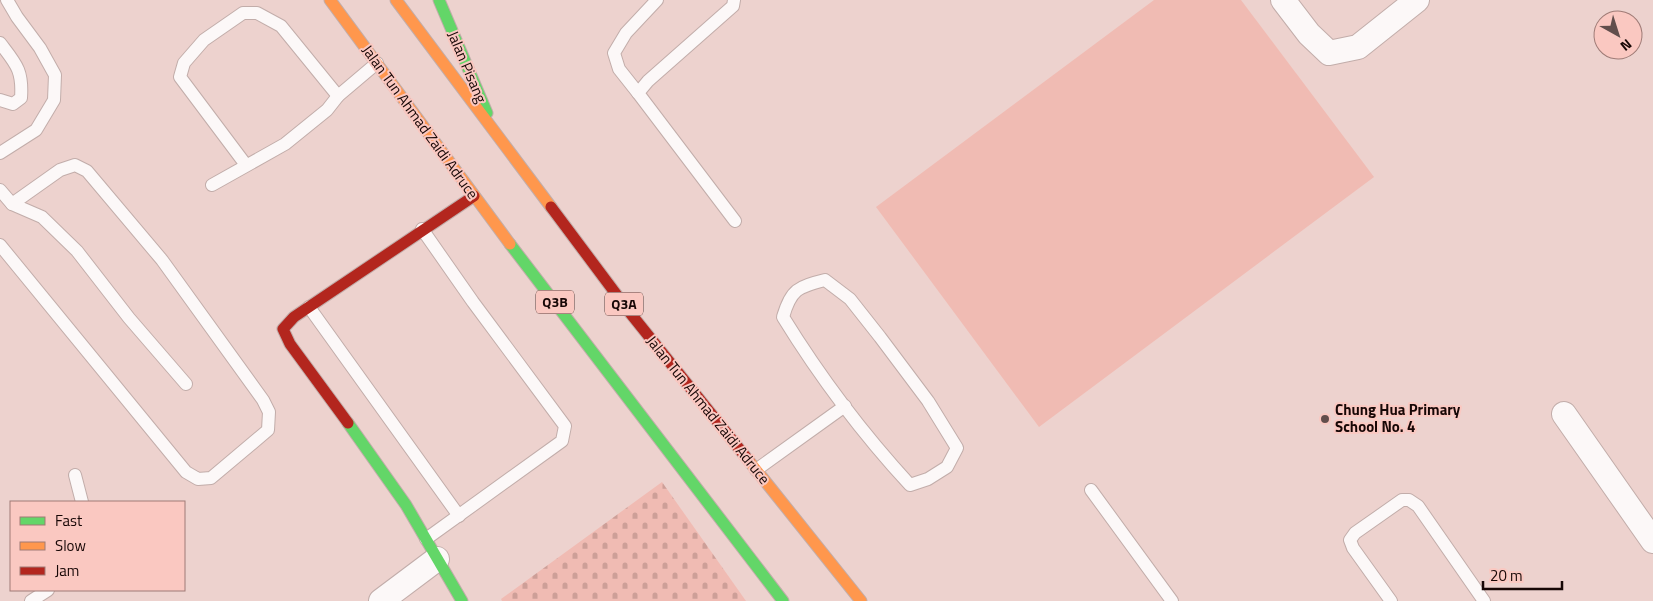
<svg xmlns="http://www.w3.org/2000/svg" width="1653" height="601" font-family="'Titillium Web',sans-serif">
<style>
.green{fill:#f0bbb3}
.cemetery{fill:url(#cemetery-stones)}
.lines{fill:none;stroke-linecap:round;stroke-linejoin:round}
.lane-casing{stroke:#c2adaa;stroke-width:14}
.street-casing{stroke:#c2adaa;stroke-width:26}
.fast-casing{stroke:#c2adaa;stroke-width:13}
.slow-casing{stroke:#c2adaa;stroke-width:13}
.jam-casing{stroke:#c2adaa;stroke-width:13}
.lane{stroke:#fcf8f8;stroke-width:12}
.street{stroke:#fcf8f8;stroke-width:24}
.fast{stroke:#63d668;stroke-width:11}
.slow{stroke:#ff974d;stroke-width:11}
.jam{stroke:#b3261e;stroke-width:11}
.poi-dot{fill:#624e4c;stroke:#fac8c1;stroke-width:2}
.labels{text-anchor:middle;stroke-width:4;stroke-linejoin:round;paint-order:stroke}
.shield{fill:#fac8c1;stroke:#5b413e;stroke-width:1}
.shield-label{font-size:14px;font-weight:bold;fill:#170706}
.street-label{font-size:15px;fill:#170706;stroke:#fac8c1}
.poi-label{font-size:15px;font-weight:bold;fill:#170706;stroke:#fac8c1;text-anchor:start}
</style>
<defs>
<pattern id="cemetery-stones" width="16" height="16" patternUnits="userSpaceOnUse" patternTransform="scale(1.25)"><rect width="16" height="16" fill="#f0bbb3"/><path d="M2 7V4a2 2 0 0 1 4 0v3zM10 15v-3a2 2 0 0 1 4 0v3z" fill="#cd9f98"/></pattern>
</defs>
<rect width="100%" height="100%" fill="#edd2ce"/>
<path class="green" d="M1154 0H1241L1374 177 1039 427 876 207Z"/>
<path class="cemetery" d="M662 482 746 601H502L501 599Z"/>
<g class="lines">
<g class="lane-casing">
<g id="lane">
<path d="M734 0 733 6 648 81 638 93 735 221"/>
<path d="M0 43C16 64 23 70 21 98L13 104 0 100"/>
<path d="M638 93 619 69 614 53 626 33 657 0"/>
<path d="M0 153 36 130 54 100 55 75 40 48 17 17 7 0"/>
<path d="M246 165 180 77 184 63 204 40 243 13H257L281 26 338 96"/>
<path d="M212 185 285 144 327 110 338 96 377 63"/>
<path d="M0 190 12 204 42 217 77 251 129 318 186 384"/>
<path d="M422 229 473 302 565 426 562 441 426 539"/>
<path d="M0 245 186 472 198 479 211 478 268 430 269 412 263 400 162 260 87 171 75 165 60 170 12 204"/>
<path d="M825 280 850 299 880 337 928 401 957 448 947 467 928 479 910 485C863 434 820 377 783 317 791 289 798 287 825 280Z"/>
<path d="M309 307 459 516"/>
<path d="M756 470 845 406"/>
<path d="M75 475 82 502"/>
<path d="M1091 490 1172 601"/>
<path d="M31 601 48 590"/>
<path d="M1391 601 1353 548 1350 540 1355 533 1402 500H1409L1418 506 1484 601"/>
</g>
</g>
<g class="street-casing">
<g id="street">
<path d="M1283 0 1309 34 1329 53 1358 47 1417 0"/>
<path d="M1564 414 1653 541"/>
<path d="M381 601 437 559"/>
</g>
</g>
<g class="fast-casing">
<g id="fast">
<path d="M439 0 487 113"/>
<path d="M510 244 783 601"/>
<path d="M348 423 406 505 462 601"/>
</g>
</g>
<g class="slow-casing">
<g id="slow">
<path d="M330 0 510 244"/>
<path d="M396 0 551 207"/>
<path d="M749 461 861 601"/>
</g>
</g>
<g class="jam-casing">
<g id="jam">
<path d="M551 207 631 314 749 461"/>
<path d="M348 423 290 344 283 329 294 317 474 196"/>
</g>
</g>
<use href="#lane" class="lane"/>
<use href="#street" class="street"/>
<use href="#fast" class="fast"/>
<use href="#slow" class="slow"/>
<use href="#jam" class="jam"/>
</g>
<circle class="poi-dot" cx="1325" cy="419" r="5"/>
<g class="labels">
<g class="shield">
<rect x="536" y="290.5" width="38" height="23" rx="4"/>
<rect x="605" y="292.5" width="38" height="23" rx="4"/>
</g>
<g class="shield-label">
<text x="555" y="307">Q3B</text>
<text x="624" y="309">Q3A</text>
</g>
<g class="street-label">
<text transform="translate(467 67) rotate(67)" y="5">Jalan Pisang</text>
<text transform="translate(420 122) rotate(54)" y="5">Jalan Tun Ahmad Zaidi Adruce</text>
<text transform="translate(708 410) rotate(51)" y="5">Jalan Tun Ahmad Zaidi Adruce</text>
</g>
<g class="poi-label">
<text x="1335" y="415">Chung Hua Primary<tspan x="1335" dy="17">School No. 4</tspan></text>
</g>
</g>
<rect x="10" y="501" width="175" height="90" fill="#fac8c1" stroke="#9f7b76"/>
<rect x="20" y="517" width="25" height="8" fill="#63d668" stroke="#9f7b76"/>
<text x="55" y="526" font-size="15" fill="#170706">Fast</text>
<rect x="20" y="542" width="25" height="8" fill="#ff974d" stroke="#9f7b76"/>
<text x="55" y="551" font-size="15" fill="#170706">Slow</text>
<rect x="20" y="567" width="25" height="8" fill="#b3261e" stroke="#9f7b76"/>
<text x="55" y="576" font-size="15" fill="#170706">Jam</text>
<g transform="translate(1618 35) rotate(141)"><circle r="24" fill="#fac8c1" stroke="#9f7b76"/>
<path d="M0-4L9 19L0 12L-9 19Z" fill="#624e4c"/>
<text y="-8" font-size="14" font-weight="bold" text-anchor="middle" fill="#170706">N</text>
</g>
<path d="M1483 581v8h79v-8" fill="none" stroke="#170706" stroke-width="2.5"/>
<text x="1490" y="581" font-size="15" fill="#170706" stroke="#fac8c1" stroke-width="4" paint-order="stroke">20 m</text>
</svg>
